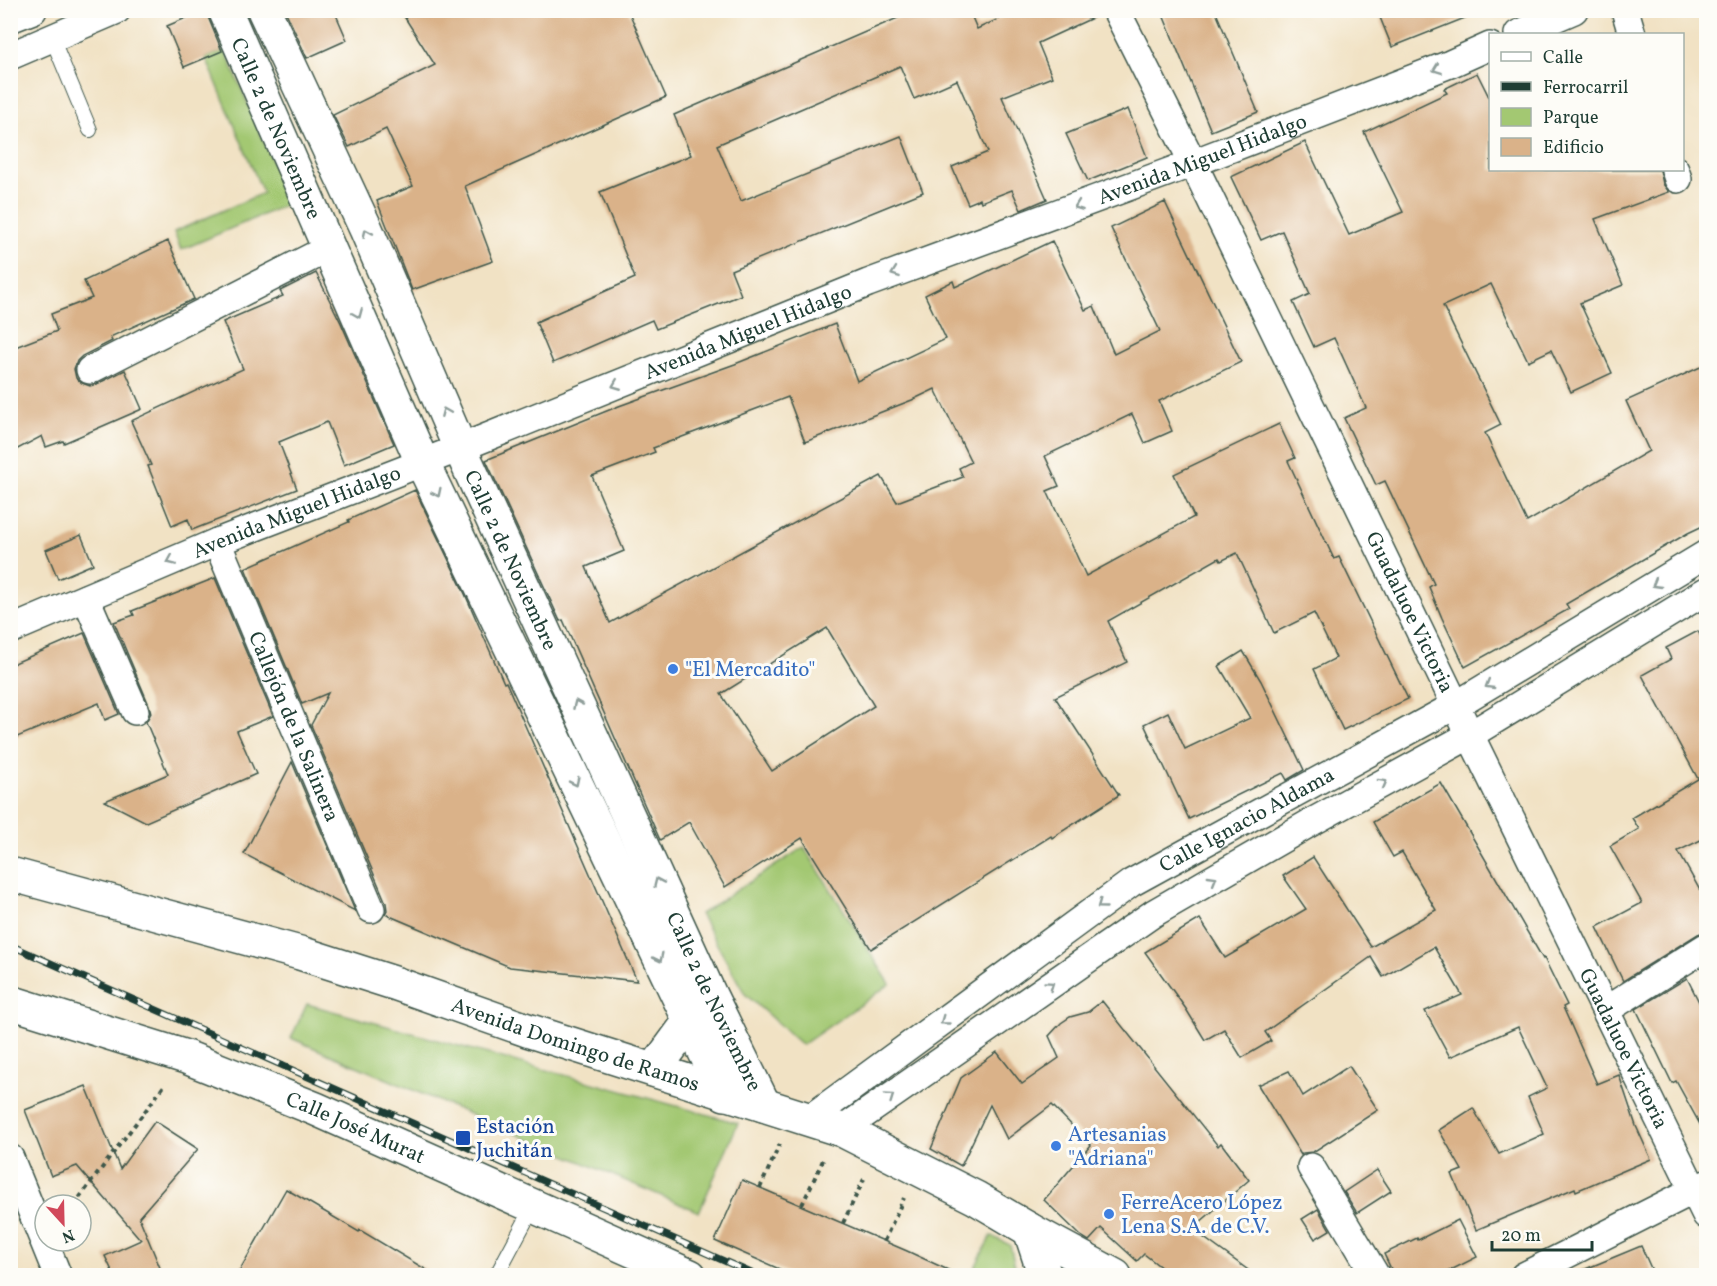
<svg xmlns="http://www.w3.org/2000/svg" width="1717" height="1286" font-family="Vollkorn,serif">
<style>
.green{fill:#a3c872;stroke:#618253;stroke-width:1.5}
.building{fill:#dab289;fill-rule:evenodd}
.lines{fill:none;stroke-linecap:round;stroke-linejoin:round}
.lane-casing{stroke:#3e564a;stroke-width:16}
.street-casing{stroke:#3e564a;stroke-width:30}
.secondary-casing{stroke:#3e564a;stroke-width:36}
.path{stroke:#3e564a;stroke-width:4;stroke-dasharray:4.5 4.5;stroke-linecap:butt}
.lane{stroke:#fff;stroke-width:14}
.street{stroke:#fff;stroke-width:27}
.secondary{stroke:#fff;stroke-width:33}
.rail-casing{stroke:#1f3d34;stroke-width:7}
.rail{stroke:#fdfcf7;stroke-width:4.5;stroke-dasharray:14;stroke-linecap:butt}
.oneway{stroke:#8f9e9a}
.shop-dot{fill:#3f7fe0;stroke:#fdfcf7;stroke-width:2}
.transit-dot{fill:#1a4fb4;stroke:#fdfcf7;stroke-width:2}
.labels{text-anchor:middle;stroke-width:6;stroke-linejoin:round;paint-order:stroke}
.street-label{font-size:21px;fill:#1f3d34;stroke:#fdfcf7}
.shop-label{font-size:21px;fill:#366cbe;stroke:#fdfcf7;text-anchor:start}
.transit-label{font-size:21px;fill:#164399;stroke:#fdfcf7;text-anchor:start}
</style>
<rect width="100%" height="100%" fill="#fdfcf7"/>
<filter id="ink" filterUnits="userSpaceOnUse"><feTurbulence type="fractalNoise" baseFrequency=".0167" numOctaves="2"/><feDisplacementMap in="SourceGraphic" scale="12" xChannelSelector="R" yChannelSelector="G"/><feConvolveMatrix kernelMatrix="1 2 1 2 8 2 1 2 1" color-interpolation-filters="sRGB"/></filter>
<filter id="wash" filterUnits="userSpaceOnUse"><feTurbulence type="fractalNoise" baseFrequency=".008" numOctaves="4" result="noise"/><feDisplacementMap in="SourceGraphic" scale="24" xChannelSelector="R" yChannelSelector="G"/><feGaussianBlur stdDeviation="1.35" result="paint"/><feColorMatrix in="noise" values="0 0 0 0 0 0 0 0 0 0 0 0 0 0 0 0 0 1.4 0 .05"/><feComposite in="paint" operator="in"/></filter>
<g filter="url(#wash)">
<rect width="100%" height="100%" fill="#f1e2c4"/>
<g class="green">
<path d="M225 50 290 203 181 250 174 232 263 193 206 58Z"/>
<path d="M804 847 890 984 802 1045 745 994 700 914Z"/>
<path d="M307 1004 738 1123 699 1212 291 1038Z"/>
<path d="M991 1236 1010 1245 1017 1275H971Z"/>
</g>
<g id="blocks">
<g class="building">
<path d="M205 10H207L208 17 222 51 184 67 167 26Z"/>
<path d="M285 10H334L347 40 307 58Z"/>
<path d="M400 10H628L666 97 465 186 493 261 412 290 377 201 413 186 386 129 349 147 333 115 435 65Z"/>
<path d="M916 10H969L977 29 1018 10H1100L1101 14 1038 43 1052 77 1002 97 1047 199 1021 210 1012 190 981 202 980 199 968 204 952 167 988 152 957 80 914 99 900 66 717 145 741 201 901 136 923 192 731 270 741 295 656 329 652 320 553 363 536 322 635 278 600 192 691 155 674 115Z"/>
<path d="M1161 10H1215L1258 112 1211 131Z"/>
<path d="M1377 10H1480V12L1392 47Z"/>
<path d="M1477 73 1491 101V170H1660L1663 184 1669 192 1595 219 1623 285 1580 303 1612 373 1571 392 1551 350 1528 361 1491 284 1443 306 1501 425 1485 433 1527 522 1649 451 1626 401 1707 364V524L1688 533 1566 604 1569 609 1465 667 1442 618 1429 587 1434 584 1385 481 1376 485 1344 418 1366 408 1334 338 1314 347 1293 302 1310 294 1282 231 1261 240 1231 177 1305 142 1349 235 1403 212 1364 132 1447 93 1444 89Z"/>
<path d="M1128 109 1147 157 1088 181 1066 134Z"/>
<path d="M1165 202 1241 362 1159 401 1172 431 1145 443 1132 414 1045 456 1059 486 1047 491 1086 576 1194 517 1174 474 1279 424 1295 458 1288 461 1334 559 1339 557 1408 699 1343 730 1314 669 1336 658 1314 613 1274 633 1237 553 1221 561 1219 558 1108 621 1127 662 1055 697 1119 795 1052 838 1051 836 871 949 802 838 725 887 689 822 660 840 563 620 560 621 486 460 619 406 735 364 835 324 857 381 946 339 925 295 953 281 955 287 1052 241 1085 310 1094 306 1114 354 1160 331 1111 228ZM935 389 971 462 959 468 963 477 897 502 881 476 610 623 586 567 624 551 592 476 655 452 653 448 788 397 805 442 912 400ZM827 628 874 706 772 771 721 694Z"/>
<path d="M168 241 194 299 110 337 112 341 82 356 77 361 74 369 76 378 82 383 90 386 97 384 125 370 142 409 64 443 63 441 46 447 42 436 10 453V349L57 331 51 314 92 298 84 281Z"/>
<path d="M316 273 341 323 394 444 344 465 327 422 279 442 297 489 192 530 188 519 172 526 148 466 151 465 131 421 243 369 223 322 283 296 280 291Z"/>
<path d="M415 490 465 594 504 683 506 682 637 981 510 967 385 914 387 910 386 903 311 725 328 693 302 704 245 568 349 522 348 520Z"/>
<path d="M81 535 93 564 58 579 46 550Z"/>
<path d="M215 578 273 716 237 731 256 774 146 822 105 801 168 774 146 722 151 713 149 705 114 622 134 615 132 611Z"/>
<path d="M1698 631 1707 649V837L1678 851 1707 903V931L1698 934 1623 981 1597 927 1642 903 1610 846 1639 829 1632 818 1698 779 1642 675 1671 659 1666 648Z"/>
<path d="M84 633 119 714 105 720 99 703 10 740V665Z"/>
<path d="M1243 651 1261 681 1304 770 1287 780 1283 773 1189 819 1144 724 1168 712 1185 749 1250 718 1219 666Z"/>
<path d="M292 762 355 911 244 854Z"/>
<path d="M1441 783 1543 959 1544 958 1567 1005 1563 1007 1597 1084 1619 1075 1636 1126 1651 1159 1576 1191 1575 1188 1476 1230 1452 1174 1462 1170 1439 1130 1473 1108 1499 1154 1544 1134 1528 1097 1547 1088 1518 1027 1450 1057 1425 1011 1462 995 1434 947 1383 977 1371 957 1265 1032 1271 1041 1242 1058 1224 1029 1205 1040 1186 1009 1145 952 1200 919 1225 958 1249 944 1248 943 1306 909 1283 876 1313 857 1371 947 1436 910 1402 852 1393 857 1373 822Z"/>
<path d="M1687 978 1707 1018V1137L1676 1081 1672 1083 1636 1009Z"/>
<path d="M1102 1001 1218 1146 1221 1143 1249 1180 1192 1229 1255 1275H1171L1144 1254 1137 1261 1101 1228 1089 1241 1081 1236 1044 1200 1091 1145 1052 1105 1007 1139 990 1105 961 1166 931 1149 961 1078 997 1052 1022 1084 1059 1058 1049 1036 1061 1023 1070 1017 1088 1012Z"/>
<path d="M1349 1066 1378 1110 1313 1152 1303 1153 1301 1155 1258 1085 1289 1071 1303 1096Z"/>
<path d="M86 1086 120 1169 155 1121 198 1149 139 1217 163 1275H114L105 1256 141 1240 77 1166 51 1176 25 1110Z"/>
<path d="M1377 1170 1391 1191 1357 1213 1344 1192Z"/>
<path d="M742 1180 907 1251 959 1275H793L715 1241Z"/>
<path d="M286 1189 359 1232 360 1230 435 1275H237Z"/>
<path d="M1318 1209 1330 1230 1315 1239 1302 1219Z"/>
<path d="M1458 1220 1477 1257 1441 1275H1394L1384 1254 1417 1238 1418 1240Z"/>
<path d="M1641 1246 1654 1275H1571Z"/>
</g>
</g>
</g>
<g filter="url(#ink)">
<use href="#blocks" fill-opacity="0" stroke="#3e564a" stroke-width="1.5"/>
<g class="lines">
<g class="lane-casing">
<g id="lane">
<path d="M52 38 90 130"/>
<path d="M496 1276 534 1205"/>
</g>
</g>
<g class="street-casing">
<g id="street">
<path id="s1" d="M1116 10 1193 163 1470 735 1706 1215"/>
<path d="M1625 10 1632 34"/>
<path d="M10 19 33 10"/>
<path d="M1518 34 1574 10"/>
<path d="M10 56 117 10"/>
<path d="M1675 170 1678 179"/>
<path d="M90 370 329 248"/>
<path id="s2" d="M217 542 371 909"/>
<path d="M86 598 135 711"/>
<path id="s3" d="M10 630 217 542 460 448 868 283 1193 163 1450 64 1490 46"/>
<path d="M1606 1010 1706 947"/>
<path id="s4" d="M809 1119 1131 883 1456 705 1706 554"/>
<path d="M842 1130 1154 913 1310 823 1470 735 1706 591"/>
<path d="M10 1158 58 1276"/>
<path d="M1311 1167 1376 1276"/>
<path d="M1524 1276 1706 1184"/>
</g>
</g>
<g class="secondary-casing">
<g id="secondary">
<path id="s5" d="M225 10 422 462 725 1094"/>
<path id="s6" d="M264 10 366 229 460 448 710 995 764 1105"/>
<path id="s7" d="M10 874 300 953 394 983 527 1030 842 1130 976 1198 1030 1230 1115 1276"/>
<path id="s8" d="M10 1002 186 1057 316 1109 690 1276"/>
<path d="M654 1070 701 1006"/>
<path d="M1030 1230 1045 1276"/>
</g>
</g>
<g class="path">
<path d="M760 1188 780 1144"/>
<path d="M74 1205 164 1086"/>
<path d="M802 1205 824 1158"/>
<path d="M843 1223 864 1179"/>
<path d="M884 1241 904 1198"/>
</g>
<use href="#lane" class="lane"/>
<use href="#street" class="street"/>
<use href="#secondary" class="secondary"/>
<g class="rail-casing">
<path id="rail" d="M10 945 758 1276"/>
</g>
<use href="#rail" class="rail"/>
</g>
<defs><path id="oneway-chevron" d="M-2-3.5L2.5 0L-2 3.5" fill="none" stroke-width="1.6" stroke-linecap="round" stroke-linejoin="round" transform="scale(1.5)"/></defs>
<g class="oneway">
<use href="#oneway-chevron" transform="translate(1437 69) rotate(159)"/>
<use href="#oneway-chevron" transform="translate(1078 206) rotate(160)"/>
<use href="#oneway-chevron" transform="translate(367 233) rotate(-114)"/>
<use href="#oneway-chevron" transform="translate(895 273) rotate(160)"/>
<use href="#oneway-chevron" transform="translate(358 314) rotate(67)"/>
<use href="#oneway-chevron" transform="translate(616 385) rotate(158)"/>
<use href="#oneway-chevron" transform="translate(445 412) rotate(-113)"/>
<use href="#oneway-chevron" transform="translate(437 493) rotate(64)"/>
<use href="#oneway-chevron" transform="translate(171 561) rotate(157)"/>
<use href="#oneway-chevron" transform="translate(1656 584) rotate(149)"/>
<use href="#oneway-chevron" transform="translate(1489 685) rotate(149)"/>
<use href="#oneway-chevron" transform="translate(577 704) rotate(-114)"/>
<use href="#oneway-chevron" transform="translate(575 782) rotate(64)"/>
<use href="#oneway-chevron" transform="translate(1383 783) rotate(-29)"/>
<use href="#oneway-chevron" transform="translate(1213 879) rotate(-30)"/>
<use href="#oneway-chevron" transform="translate(658 882) rotate(-114)"/>
<use href="#oneway-chevron" transform="translate(1101 905) rotate(144)"/>
<use href="#oneway-chevron" transform="translate(659 958) rotate(64)"/>
<use href="#oneway-chevron" transform="translate(1050 985) rotate(-35)"/>
<use href="#oneway-chevron" transform="translate(944 1021) rotate(144)"/>
<use href="#oneway-chevron" transform="translate(890 1097) rotate(-35)"/>
</g>
</g>
<g class="shop-dot">
<circle cx="673" cy="669" r="6"/>
<circle cx="1056" cy="1146" r="6"/>
<circle cx="1109" cy="1214" r="6"/>
</g>
<rect class="transit-dot" x="455" y="1130" width="16" height="16" rx="3"/>
<g class="labels">
<g class="street-label">
<text dy="7" stroke="none"><textPath href="#s5" startOffset="129">Calle 2 de Noviembre</textPath></text>
<text dy="7" stroke="none"><textPath href="#s3" startOffset="1282">Avenida Miguel Hidalgo</textPath></text>
<text dy="7" stroke="none"><textPath href="#s3" startOffset="796">Avenida Miguel Hidalgo</textPath></text>
<text dy="7" stroke="none"><textPath href="#s3" startOffset="310">Avenida Miguel Hidalgo</textPath></text>
<text dy="7" stroke="none"><textPath href="#s6" startOffset="603">Calle 2 de Noviembre</textPath></text>
<text dy="7" stroke="none"><textPath href="#s1" startOffset="670">Guadaluoe Victoria</textPath></text>
<text dy="7" stroke="none"><textPath href="#s2" startOffset="200">Callejón de la Salinera</textPath></text>
<text dy="7" stroke="none"><textPath href="#s4" startOffset="531">Calle Ignacio Aldama</textPath></text>
<text dy="7" stroke="none"><textPath href="#s6" startOffset="1089">Calle 2 de Noviembre</textPath></text>
<text dy="7" stroke="none"><textPath href="#s7" startOffset="591">Avenida Domingo de Ramos</textPath></text>
<text dy="7" stroke="none"><textPath href="#s1" startOffset="1156">Guadaluoe Victoria</textPath></text>
<text dy="7" stroke="none"><textPath href="#s8" startOffset="368">Calle José Murat</textPath></text>
</g>
<g class="shop-label">
<text x="685" y="676">"El Mercadito"</text>
<text x="1068" y="1141">Artesanias<tspan x="1068" dy="24">"Adriana"</tspan></text>
<text x="1121" y="1209">FerreAcero López<tspan x="1121" dy="24">Lena S.A. de C.V.</tspan></text>
</g>
<g class="transit-label">
<text x="476" y="1133">Estación<tspan x="476" dy="24">Juchitán</tspan></text>
</g>
</g>
<rect width="1717" height="1286" fill="none" stroke="#fdfcf7" stroke-width="36"/>
<rect x="1489" y="33" width="195" height="138" fill="#fdfcf7" stroke="#a4b0a9" stroke-width="1.5"/>
<rect x="1501" y="52" width="30" height="9" fill="#ffffff" stroke="#a4b0a9" stroke-width="1.5"/>
<text x="1543" y="63" font-size="18" fill="#1f3d34">Calle</text>
<rect x="1501" y="82" width="30" height="9" fill="#1f3d34" stroke="#a4b0a9" stroke-width="1.5"/>
<text x="1543" y="93" font-size="18" fill="#1f3d34">Ferrocarril</text>
<rect x="1501" y="108" width="30" height="18" fill="#a3c872" stroke="#a4b0a9" stroke-width="1.5"/>
<text x="1543" y="123" font-size="18" fill="#1f3d34">Parque</text>
<rect x="1501" y="138" width="30" height="18" fill="#dab289" stroke="#a4b0a9" stroke-width="1.5"/>
<text x="1543" y="153" font-size="18" fill="#1f3d34">Edificio</text>
<g transform="translate(63 1223) rotate(158)"><circle r="28" fill="#fdfcf7" stroke="#a4b0a9" stroke-width="1.5"/>
<path d="M0-4.5L10 22L0 15L-10 22Z" fill="#d1495b"/>
<text y="-9" font-size="16" font-weight="bold" text-anchor="middle" fill="#1f3d34">N</text>
</g>
<path d="M1492 1241v9h100v-9" fill="none" stroke="#1f3d34" stroke-width="3"/>
<text x="1501" y="1241" font-size="18" fill="#1f3d34" stroke="#fdfcf7" stroke-width="4.5" paint-order="stroke">20 m</text>
</svg>
